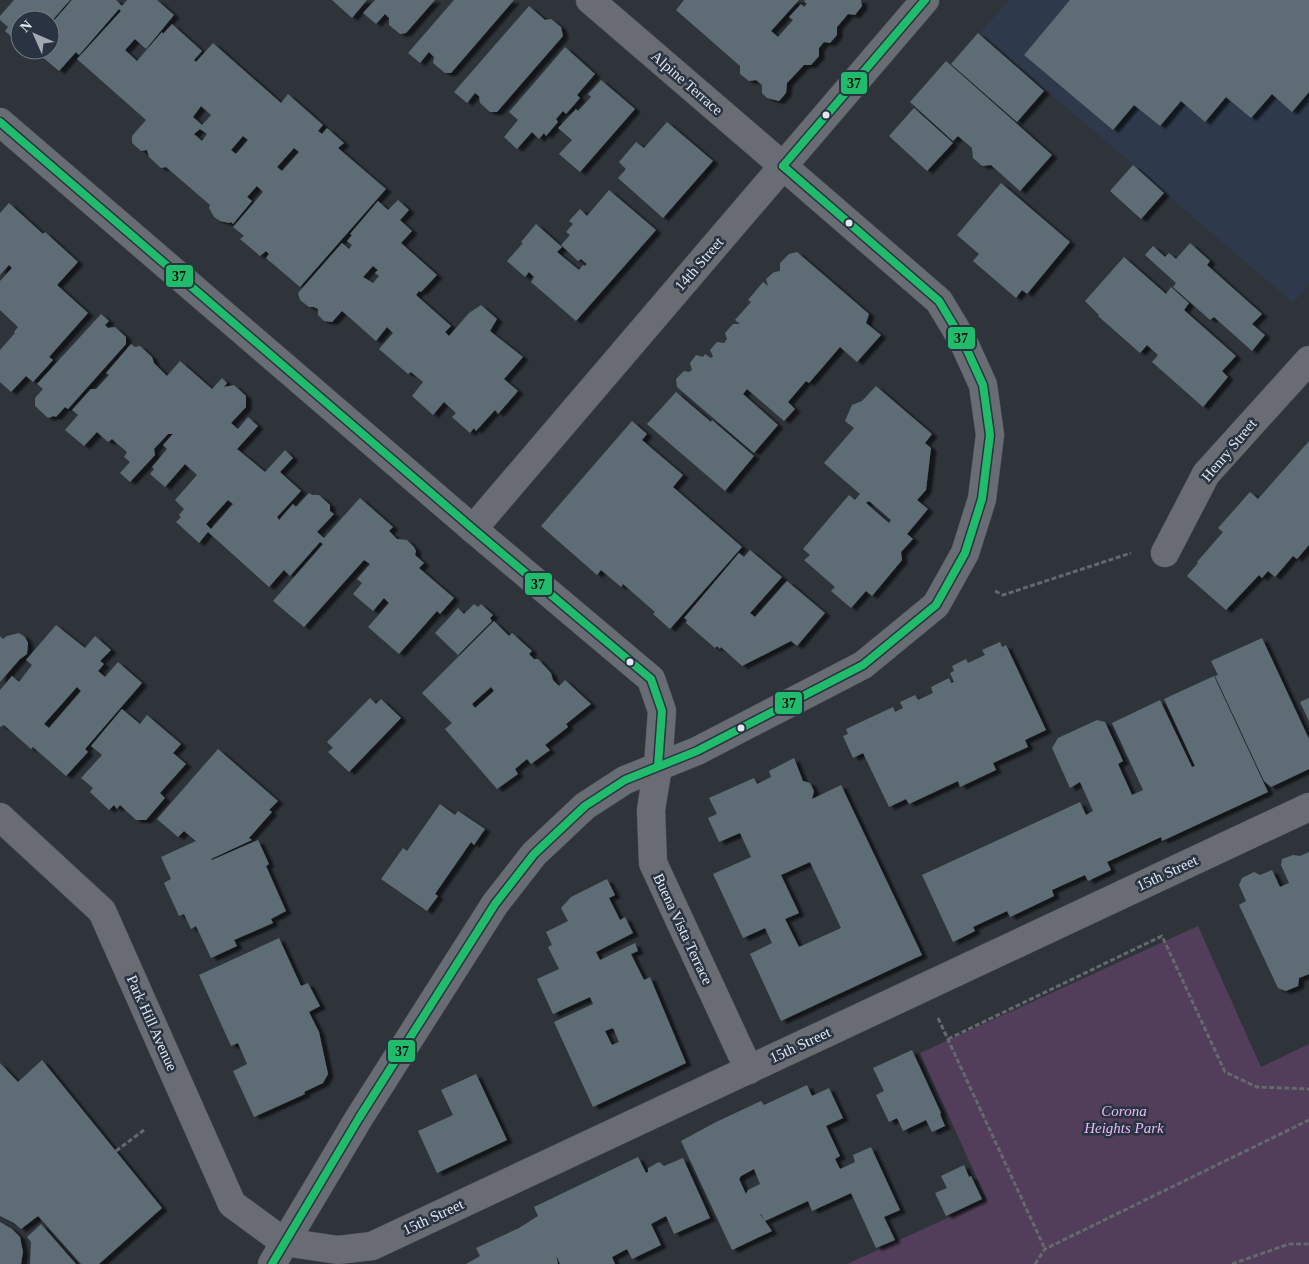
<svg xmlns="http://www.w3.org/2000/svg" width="1309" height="1264" font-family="Georgia,serif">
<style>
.built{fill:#2e3a4c}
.green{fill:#523e5a}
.building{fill:#5d6c74;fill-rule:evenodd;filter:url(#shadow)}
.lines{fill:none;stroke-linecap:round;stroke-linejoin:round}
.minor-casing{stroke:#4d5158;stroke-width:29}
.tertiary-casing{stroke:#4d5158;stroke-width:29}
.path{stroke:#65696f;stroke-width:3;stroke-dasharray:5 2.5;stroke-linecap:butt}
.minor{stroke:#696d73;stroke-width:28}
.tertiary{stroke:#696d73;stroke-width:28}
.bus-1-casing{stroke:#293341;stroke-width:11}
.bus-1{stroke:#20bc6c;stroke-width:8}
.bus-dot{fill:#e1e7f1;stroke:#293341;stroke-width:2}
.labels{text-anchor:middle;stroke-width:5;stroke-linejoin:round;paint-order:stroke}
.street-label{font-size:15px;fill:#e1e7f1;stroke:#293341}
.park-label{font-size:15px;font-style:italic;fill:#ecb9fc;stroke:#293341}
.line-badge{stroke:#293341;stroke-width:2}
.pale-badge-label{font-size:14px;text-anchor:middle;font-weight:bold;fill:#111}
</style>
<defs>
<filter id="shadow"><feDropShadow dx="5.5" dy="3" stdDeviation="1" flood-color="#0009"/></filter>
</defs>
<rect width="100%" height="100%" fill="#2f343b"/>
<path class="built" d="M1009 0H1309V284L1293 303 980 33Z"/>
<path class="green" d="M1198 926 1261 1067 1309 1044V1264H847L987 1200 920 1053Z"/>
<g class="building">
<path d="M14 0H70L50 23V20H20V44L5 31 8 27 0 20V16Z"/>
<path d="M72 0H116L122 6 127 0H157L174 15 146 49 135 39 125 50 137 61 162 32 163 34 172 24 202 51 194 60 196 62 213 43 281 103 288 94 323 125 318 131 322 134 327 128 344 143 338 148 386 189 300 287 266 258 269 254 266 251 260 256 240 239 244 236 233 227 263 192 257 186 247 197 252 201 233 224 231 222 229 223 220 221 214 217 209 208 210 205 166 167 161 168 149 157 147 150 141 151 132 143V136L146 120 77 59 121 11 119 9 79 55 76 52 59 71 34 50H50V25ZM201 106 211 115 202 125 193 117ZM200 129 207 134 202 141 194 134ZM243 136 248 140 236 154 231 150ZM294 148 299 152 282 171 277 167Z"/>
<path d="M332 0H367L352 18Z"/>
<path d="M375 0H435L406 33 400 34 389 25V18L385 14 376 24 363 13Z"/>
<path d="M454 0H514L451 73H445L433 63 434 57 429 52 420 63 408 53Z"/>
<path d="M684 0H799L771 31 778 37 793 20 789 17 801 4 804 7 807 4 804 1 805 0H861L862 6 855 15 848 14 837 27V35L830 43 824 42 819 48V56L811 65H804L787 83 786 93 779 101 767 98 762 93V85L756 80 749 81 740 74V66L676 10Z"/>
<path d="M1070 0H1309V92L1292 112 1272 94 1251 118 1226 97 1205 122 1181 101 1160 126 1134 105 1113 130 1024 55Z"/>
<path d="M529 6 545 20 551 19 561 27 563 36 497 112H490L480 103 479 96 475 93 467 103 454 92Z"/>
<path d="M978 33 1044 91 1017 122 951 64Z"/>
<path d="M565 47 595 74 577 95 580 98 566 114 563 111 556 119 558 122 546 136 544 133 539 139 532 132 517 149 504 137 518 120 509 112Z"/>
<path d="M946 61 1052 155 1020 191 991 165 982 166 973 158 972 148 958 136 953 141 910 102Z"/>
<path d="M601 80 635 109 580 172 559 154 572 140 558 128 576 109 578 111 591 97 588 94Z"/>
<path d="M914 108 953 143 927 171 889 136Z"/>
<path d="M667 122 713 161 663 218 618 178 626 169 619 162 636 142 644 148Z"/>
<path d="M1133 165 1164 193 1141 219 1110 191Z"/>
<path d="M1001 183 1070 242 1027 294 1022 290 1016 298 973 261 979 254 957 235Z"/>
<path d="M609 190 656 230 576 321 531 282 534 277 529 272 525 277 507 261 523 243 521 242 536 224 562 247 557 252 579 270 583 265 585 266 587 264 581 259 578 261 561 245 570 235 566 232 573 224 569 221 580 209 587 216Z"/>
<path d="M398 200 409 210 400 220 412 231 401 243 437 275 421 292 419 291 416 295 451 326 445 332 449 336 469 313 481 305 497 319 490 331 523 357 504 379 518 391 498 414 495 410 476 431 474 428 470 433 452 417 456 413 444 402 433 415 412 396 423 382 411 372 408 374 379 349 393 333 387 327 376 341 342 311 332 322 324 321 318 315V309L314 307H309L300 300 298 293 342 243 349 249 352 245 347 241 352 235 350 234 378 201 388 210ZM373 266 378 270 375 273 379 276 373 283 363 277Z"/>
<path d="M9 203 43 234 45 232 78 262 57 285 88 313 49 357 53 360 33 382 26 376 11 392 0 382V350L15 333 14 332 18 327 0 310V281L12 268 9 265 0 275V213Z"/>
<path d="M1190 243 1210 261 1207 265 1262 314 1252 324 1265 335 1252 351 1214 317 1210 320 1173 287 1176 283 1145 255 1153 246 1165 257 1169 253 1176 259Z"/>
<path d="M797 252 869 314 866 323 881 335 857 362 840 347 809 383 806 381 788 402 795 409 784 421 747 389 743 394 778 425 754 453 677 387 676 379 684 371 689 372 692 370 690 363 696 355 703 357 705 354 711 358 713 356 710 350 717 342 724 343 727 339 725 333 733 324H740L735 320 751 302 748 300 763 282 768 286 766 279 774 272 780 271V263L789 254Z"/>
<path d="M1124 257 1166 294 1171 287 1189 303 1184 310 1236 356 1222 371 1228 377 1203 407 1152 362 1158 355 1147 345 1140 353 1098 316 1099 315 1085 301Z"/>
<path d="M101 314 109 321 105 325 108 328 115 327 126 337V344L68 409 65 407 56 417 54 416 48 418 35 406V398L43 389 37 384Z"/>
<path d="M131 344 135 347 140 346 152 357 154 363 167 376 180 361 212 389 222 378 227 383 224 387 234 385 246 396V407L231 423 238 429 248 417 258 426 237 449 265 472 285 450 293 458 280 472 301 491 277 517 279 520 293 504 296 507 309 493 312 495H319L330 505V511L334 514 317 532 324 538 360 498 393 527 389 531 397 539 407 540 414 547 416 551 415 555 424 563 419 568 454 598 440 614 437 611 399 654 368 627 389 603 384 598 373 611 353 594 362 583 357 579 370 564 364 560 304 627 273 601 323 544 320 542 290 576 284 570 269 587 208 532 199 543 176 522 181 517 179 515 184 509 175 500 197 475 185 464 165 487 150 474 154 469 152 467 167 449 163 445 173 434H168L154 449 155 455 130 482 120 473 130 462 124 457 127 452 112 439 108 442 97 432 84 446 65 430 78 415 72 410 91 389H96L109 375 106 373ZM228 500 233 504 211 529 206 524Z"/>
<path d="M876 386 932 434 925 443 931 448 926 490 917 500 928 509 907 534 913 539 901 552 902 560 872 596 866 591 851 608 831 591 835 587 804 560 810 555 803 549 849 495 855 500 860 494 824 463 854 428 845 421 852 405 862 401ZM869 501 891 520 889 523 866 503Z"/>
<path d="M676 392 711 422 712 420 754 456 725 491 647 424Z"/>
<path d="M632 421 647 434 642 440 683 475 673 487 742 547 670 629 653 614 655 612 623 584 621 587 601 570 597 575 541 526Z"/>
<path d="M1309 441V545L1297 559 1293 556 1275 577 1268 571 1262 578 1259 575 1226 610 1187 576 1198 563 1197 562 1223 532 1218 528 1250 492 1258 499Z"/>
<path d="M750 550 782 577 750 613 755 617 787 581 825 613 797 646 791 641 742 666 721 647 720 649 717 646 715 648 686 623 687 620 684 618 739 553 744 557Z"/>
<path d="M474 604 478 607 481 604 493 615 490 618 492 621 458 655 435 633 458 608 464 614Z"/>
<path d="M494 621 509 636 512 633 532 651 529 654 534 659H538L551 673 553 680 559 686 565 680 591 704 566 724 568 727 545 745 550 750 531 764 527 759 515 769 518 774 497 789 445 729 452 723 422 693ZM491 687 494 691 475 708 472 704Z"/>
<path d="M56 625 85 648 95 636 111 650 100 661 104 664 98 671 105 677 118 662 142 683 85 749 88 752 66 776 33 747 31 749 4 725 0 727V690L12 676 19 682 32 665 26 660ZM77 687 81 691 49 728 44 724Z"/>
<path d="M19 633 25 637 28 643 27 654 20 659 0 682V636L3 639 7 636Z"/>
<path d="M1262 638 1309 739V769L1271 787 1264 781 1215 676 1218 675 1211 661Z"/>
<path d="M1000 642 1002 647 1006 645 1046 730 1025 740 1028 747 993 763 996 770 960 787 958 781 909 804 906 799 889 807 863 753 853 758 843 736 848 734 846 729 893 707 895 712 903 708 900 702 915 695 918 700 933 693 931 687 949 678 951 683 954 682 950 673 954 671 952 666 966 659 968 663 985 655 982 650Z"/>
<path d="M1214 676 1268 792 1162 841 1161 837 1107 862 1111 870 1088 881 1085 875 1052 890 1054 896 1010 917 1007 911 973 927 975 931 953 942 922 875 1080 802 1086 815 1093 811 1080 782 1070 788 1052 748 1058 738 1097 720 1105 722 1123 761 1118 764 1132 795 1143 790 1112 723 1160 700 1192 767 1195 766 1164 699Z"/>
<path d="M370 698 376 704 381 699 401 718 349 772 328 752 333 748 327 742Z"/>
<path d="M1309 698V721L1300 702Z"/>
<path d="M122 709 140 724 147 715 181 744 173 753 186 764 160 793 165 798 146 820H136L120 805 117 809 114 805 109 810 90 792 93 788 81 778 102 755 91 746Z"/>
<path d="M218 749 278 801 269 810 272 812 249 838 252 840 211 859 212 860 258 840 269 864 266 866 286 911 271 919 273 923 234 940 237 946 211 958 196 926 191 929 184 914 179 916 164 883 171 879 161 857 196 841 184 831 178 837 157 819Z"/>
<path d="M794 758 803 781 810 783 814 791 812 799 841 785 922 955 781 1021 750 954 772 943 765 928 743 938 713 874 751 857 740 833 719 842 708 818 717 814 709 798 754 778 757 784 771 777 769 771ZM810 862 841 928 799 947 785 919 799 913 781 875Z"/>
<path d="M440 804 455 815 458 811 485 829 474 845 471 842 435 894 438 896 427 911 381 879 403 848 407 851Z"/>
<path d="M1309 852V974L1299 978 1298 986 1286 991 1278 988 1239 905 1246 901 1239 885 1242 878 1254 872 1260 875 1272 870 1280 887 1289 883 1281 865 1282 859 1293 855 1300 856Z"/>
<path d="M607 879 615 895 609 898 620 920 625 917 633 933 596 952 600 960 635 943 638 951 631 954 644 980 650 977 686 1063 593 1107 554 1022 593 1004 590 997 553 1014 537 979 559 969 548 947 552 945 546 932 568 921 561 908 571 897ZM613 1028 619 1042 612 1045 605 1031Z"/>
<path d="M279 938 301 986 308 983 320 1006 309 1012 319 1032 328 1074 323 1083 304 1092 305 1094 254 1117 233 1071 247 1064 238 1043 231 1046 199 975Z"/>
<path d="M912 1050 941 1113 940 1114 945 1126 932 1132 926 1120 903 1131 897 1118 889 1122 876 1095 884 1091 873 1068Z"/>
<path d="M42 1060 162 1208 99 1264H81L38 1216 21 1229 14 1223 0 1216V1063L18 1082Z"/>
<path d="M476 1074 507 1140 437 1173 418 1131 453 1115 441 1090Z"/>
<path d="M807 1085 812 1096 829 1088 843 1118 826 1126 840 1156 835 1159 840 1169 855 1162 853 1155 871 1147 900 1210 884 1217 895 1240 876 1248 851 1193 812 1211 808 1201 765 1221 761 1214H760L772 1231 732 1250 681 1141 716 1122 761 1101 764 1105ZM754 1169 760 1184 748 1190 746 1194 739 1179 741 1176Z"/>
<path d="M638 1157 646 1173 648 1172V1168L659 1162 664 1166 683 1158 710 1218 674 1234 666 1216 651 1224 661 1245 632 1259 627 1249 612 1257 615 1264H560L556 1255 558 1264H466L480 1256 476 1248 519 1228 538 1216 534 1207Z"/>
<path d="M964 1165 969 1177 971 1176 982 1199 946 1216 935 1193 947 1188 941 1176Z"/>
<path d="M0 1222 12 1229 20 1237 23 1252 21 1264H0Z"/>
<path d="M41 1224 76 1264H30L31 1242 27 1237Z"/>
</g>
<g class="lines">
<g class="minor-casing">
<g id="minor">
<path d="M0 122 473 529 651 679 662 711 658 766 651 810 653 863 749 1070"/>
<path d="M473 529 783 166 590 0"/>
<path d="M1165 553 1206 474 1309 360"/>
<path d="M0 817 102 911 232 1204 284 1242 338 1250 372 1246 1309 807"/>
</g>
</g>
<g class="tertiary-casing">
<path id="tertiary" d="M272 1264 359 1118 495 904 534 854 585 806 625 780 697 751 863 665 936 605 965 553 982 499 990 435 983 385 963 341 939 301 783 166 925 0"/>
</g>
<g class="path">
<path d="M995 591 1003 595 1131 553"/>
<path d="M938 1018 1045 1249"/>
<path d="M948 1039 1162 936 1225 1072 1257 1087 1309 1089"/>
<path d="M116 1151 144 1130"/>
<path d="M1035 1264 1045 1249 1309 1120"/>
<path d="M1232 1264 1289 1244H1309"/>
</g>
<use href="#minor" class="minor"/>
<use href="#tertiary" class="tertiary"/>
<g class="bus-1-casing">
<g id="bus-1">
<path d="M0 122 473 529 651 679 662 711 658 766"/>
<path d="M783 166 925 0"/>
<path d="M272 1264 359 1118 495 904 534 854 585 806 625 780 697 751 863 665 936 605 965 553 982 499 990 435 983 385 963 341 939 301 783 166"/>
</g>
</g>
<use href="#bus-1" class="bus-1"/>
</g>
<g class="bus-dot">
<circle cx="826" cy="115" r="4.5"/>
<circle cx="849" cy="223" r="4.5"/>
<circle cx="630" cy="662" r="4.5"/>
<circle cx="741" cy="728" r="4.5"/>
</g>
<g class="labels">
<g class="street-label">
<text transform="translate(687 83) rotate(41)" y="5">Alpine Terrace</text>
<text transform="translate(699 264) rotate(-49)" y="5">14th Street</text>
<text transform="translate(1229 450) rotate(-50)" y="5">Henry Street</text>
<text transform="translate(1167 873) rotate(-25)" y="5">15th Street</text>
<text transform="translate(683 929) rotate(65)" y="5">Buena Vista Terrace</text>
<text transform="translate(152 1023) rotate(66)" y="5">Park Hill Avenue</text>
<text transform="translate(800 1045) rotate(-25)" y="5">15th Street</text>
<text transform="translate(433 1217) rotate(-25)" y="5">15th Street</text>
</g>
<g class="park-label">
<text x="1124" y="1116">Corona<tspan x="1124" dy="17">Heights Park</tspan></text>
</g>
</g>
<g class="line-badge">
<rect x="840" y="71" width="28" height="24" rx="5" fill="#20bc6c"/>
<rect x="165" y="264" width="29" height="24" rx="5" fill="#20bc6c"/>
<rect x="947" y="326" width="29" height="24" rx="5" fill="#20bc6c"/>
<rect x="524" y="572" width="29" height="24" rx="5" fill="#20bc6c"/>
<rect x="774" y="691" width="29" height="24" rx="5" fill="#20bc6c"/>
<rect x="387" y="1039" width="29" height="24" rx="5" fill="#20bc6c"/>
</g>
<g class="pale-badge-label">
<text x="854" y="88">37</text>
<text x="179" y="281">37</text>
<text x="961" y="343">37</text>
<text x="538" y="589">37</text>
<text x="789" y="708">37</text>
<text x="402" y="1056">37</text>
</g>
<g transform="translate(35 35) rotate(315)"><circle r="24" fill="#293341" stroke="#737b87"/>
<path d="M0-4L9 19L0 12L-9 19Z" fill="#a3a8b1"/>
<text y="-8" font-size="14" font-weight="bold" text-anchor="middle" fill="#e1e7f1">N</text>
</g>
</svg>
